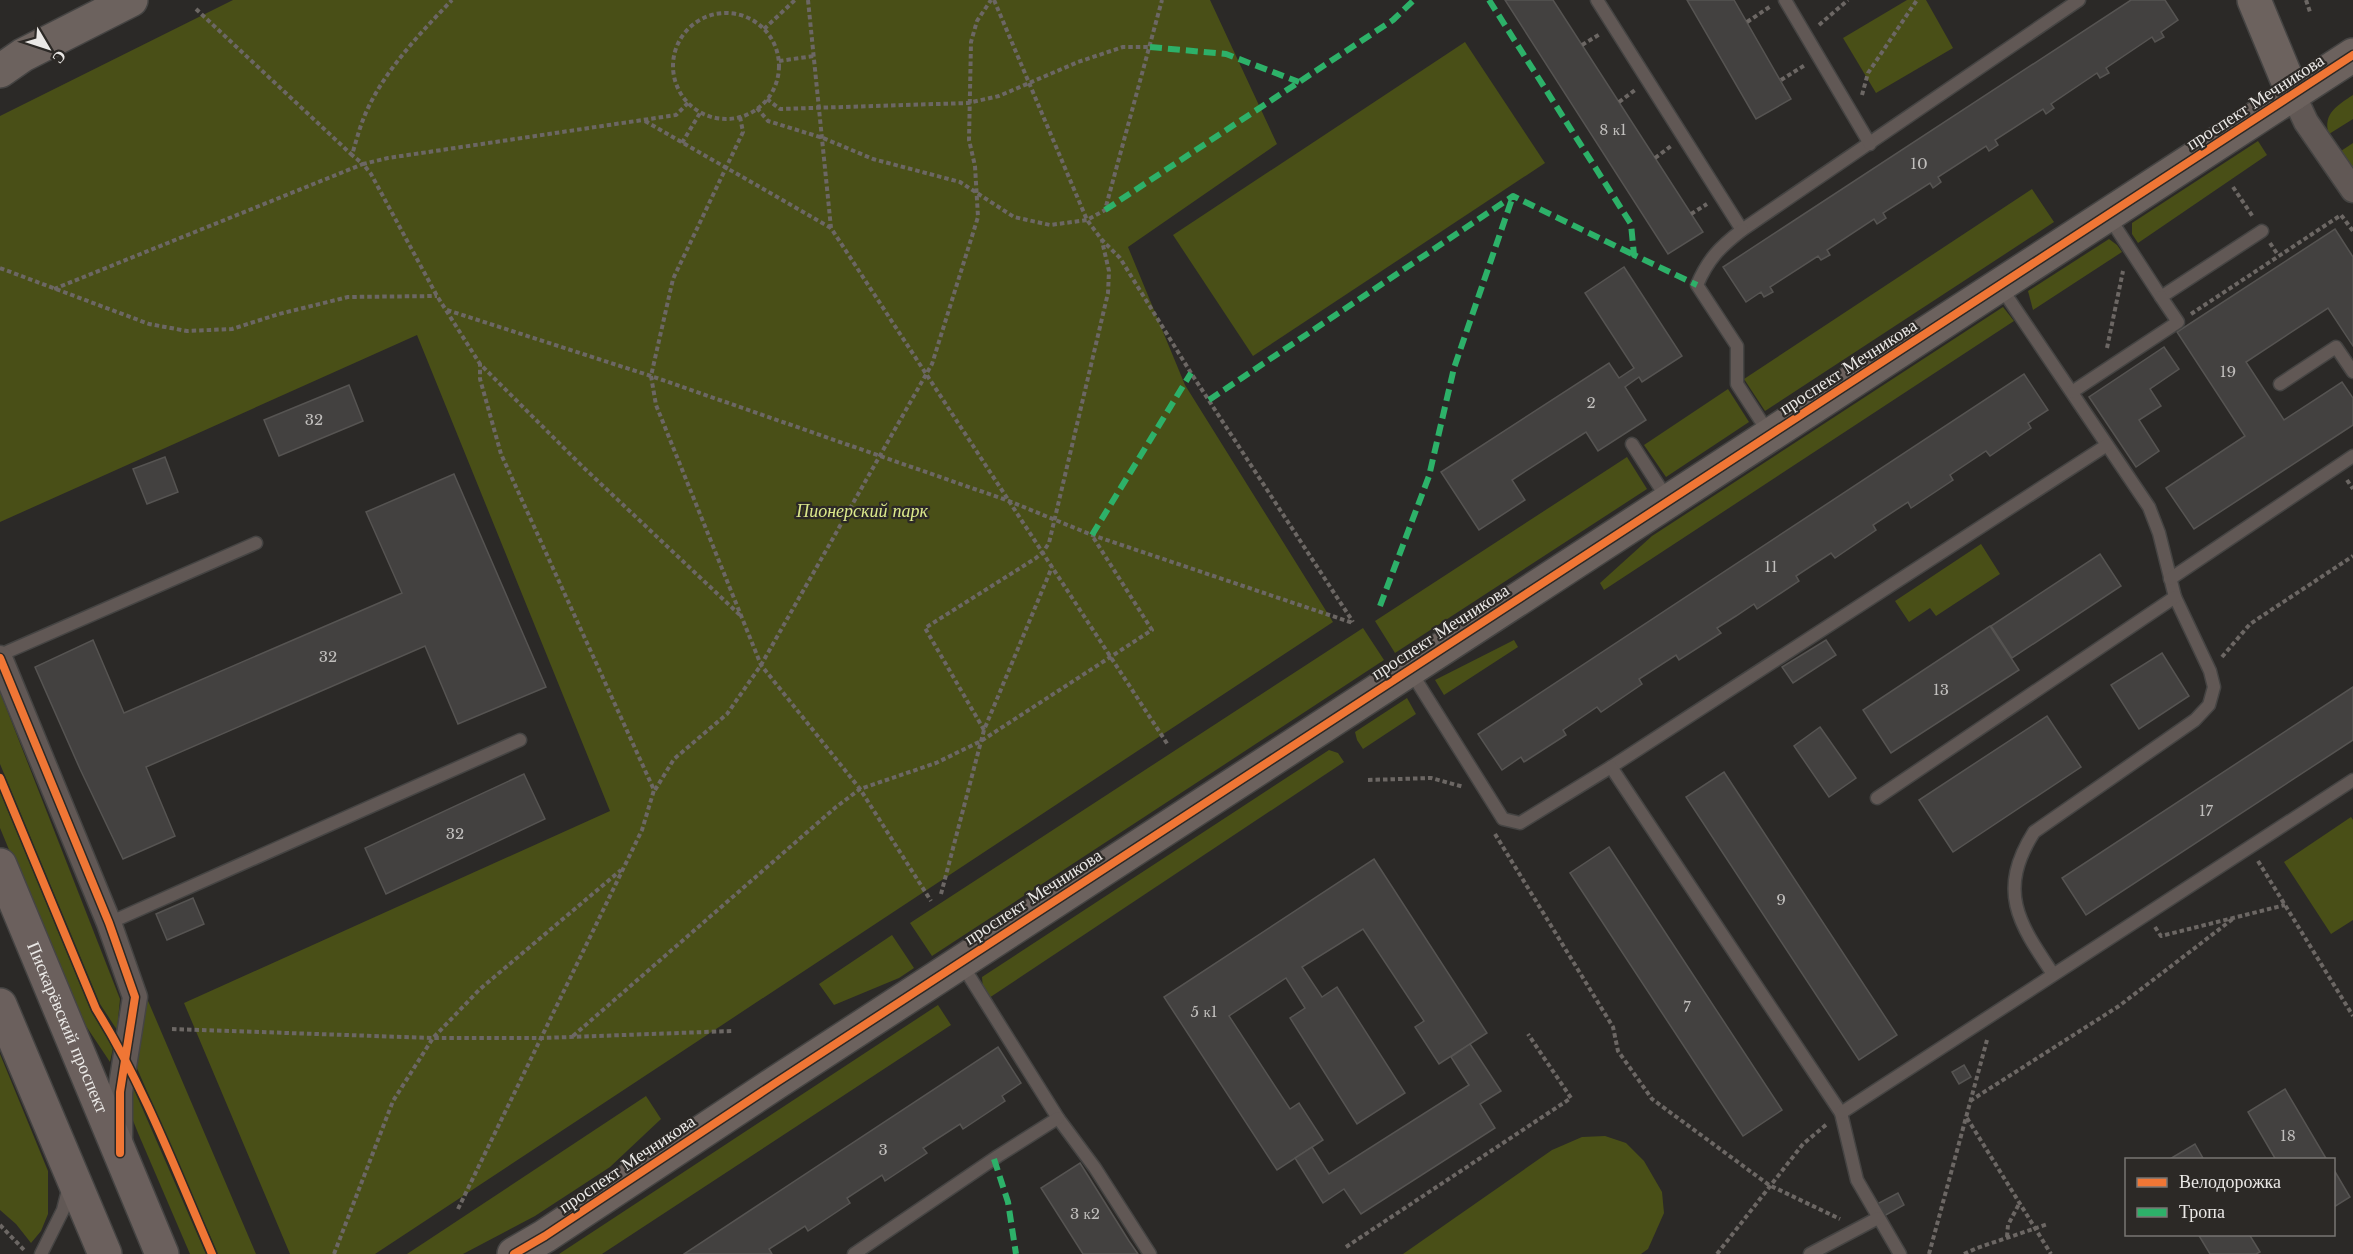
<svg xmlns="http://www.w3.org/2000/svg" width="2353" height="1254" font-family="'Libre Baskerville',serif">
<style>
.green{fill:#494f17}
.building{fill:#434140;stroke:#565452;stroke-width:1.5}
.lines{fill:none;stroke-linecap:round;stroke-linejoin:round}
.lane-casing{stroke:#454443;stroke-width:15}
.street-casing{stroke:#454443;stroke-width:27}
.secondary-casing{stroke:#454443;stroke-width:36}
.primary-casing{stroke:#454443;stroke-width:36}
.path{stroke:#6c6764;stroke-width:4;stroke-dasharray:4.5 3;stroke-linecap:butt}
.lane{stroke:#615855;stroke-width:12}
.street{stroke:#615855;stroke-width:24}
.secondary{stroke:#6c625e;stroke-width:33}
.primary{stroke:#6b605d;stroke-width:33}
.quiet{stroke:#2db169;stroke-width:6;stroke-dasharray:12 6;stroke-linecap:butt}
.cycleway-casing{stroke:#2c2926;stroke-width:11}
.cycleway{stroke:#f07635;stroke-width:8}
.labels{text-anchor:middle;stroke-width:4.5;stroke-linejoin:round;paint-order:stroke}
.number-label{font-size:15px;fill:#c0bebc}
.street-label{font-size:18px;fill:#eae8e6;stroke:#2c2926}
.park-label{font-size:18px;font-style:italic;fill:#dce98b;stroke:#2c2926}
</style>
<rect width="100%" height="100%" fill="#2b2927"/>
<g class="green">
<path d="M233 0H1210L1277 144 1128 247 1185 385 1333 622 375 1254H290L184 1003 610 811 417 335 0 522V116Z"/>
<path d="M1907 0H1926L1953 48 1876 93 1843 38Z"/>
<path d="M1465 42 1545 163 1253 356 1173 235Z"/>
<path d="M2353 95V119L2329 134C2322 114 2338 105 2353 95Z"/>
<path d="M2258 141 2267 155 2138 243 2132 234V223Z"/>
<path d="M2353 143V169L2341 151Z"/>
<path d="M2032 189 2054 222 1765 411 1744 379Z"/>
<path d="M2109 239 2117 245 2122 252 2033 310 2028 291Z"/>
<path d="M2003 307 2014 321 1604 590 1600 583 1652 536Z"/>
<path d="M1728 389 1749 422 1666 477 1644 445Z"/>
<path d="M1627 457 1647 489 1395 653 1375 621Z"/>
<path d="M1981 544 2000 574 1936 616 1930 608 1909 622 1895 601Z"/>
<path d="M1363 628 1384 660 932 956 910 923Z"/>
<path d="M1514 640 1518 647 1444 695 1435 680Z"/>
<path d="M0 692 120 999 117 1030 100 1004 0 764Z"/>
<path d="M1407 698 1416 714 1363 749 1357 740 1355 732Z"/>
<path d="M1329 750 1338 753 1344 762 989 998 983 989 982 977Z"/>
<path d="M0 792 91 1011 113 1048 110 1062 76 1011 0 828Z"/>
<path d="M2351 817 2353 820V920L2331 934 2284 862Z"/>
<path d="M892 935 914 968 899 978 834 1005 819 984Z"/>
<path d="M143 989 256 1254H218L136 1066 142 1030Z"/>
<path d="M938 1005 951 1025 602 1254H559Z"/>
<path d="M0 1054 48 1171V1214L41 1231 31 1243 16 1224 0 1210Z"/>
<path d="M133 1087 206 1254H190L138 1133 132 1118Z"/>
<path d="M646 1096 661 1119 610 1167 535 1216 463 1254H407Z"/>
<path d="M1605 1136 1626 1143 1644 1161 1662 1192 1664 1213 1648 1249 1641 1254H1403L1552 1150 1582 1137Z"/>
</g>
<g class="building">
<path d="M1505 0H1553L1703 232 1668 254Z"/>
<path d="M1687 0H1734L1791 99 1756 119Z"/>
<path d="M2131 0H2165L2178 20 2161 32 2164 37 2155 42 2152 37 2106 68 2109 73 2100 78 2097 73 2051 104 2054 108 2046 114 2043 109 1995 140 1998 145 1989 151 1986 146 1938 177 1941 182 1933 188 1930 183 1883 213 1886 218 1877 224 1874 219 1827 250 1830 255 1821 260 1818 256 1770 287 1773 292 1764 297 1761 292 1746 302 1723 267Z"/>
<path d="M2335 229 2353 257V346L2328 308 2246 362 2284 420 2342 382 2353 398V425L2194 529 2166 488 2245 436 2177 332Z"/>
<path d="M1624 267 1682 356 1642 382 1639 377 1625 387 1646 420 1598 451 1586 432 1512 480 1525 500 1479 530 1441 472 1609 363 1619 378 1634 368 1585 293Z"/>
<path d="M2164 347 2179 369 2150 389 2161 406 2139 420 2159 451 2136 467 2089 397Z"/>
<path d="M2024 374 2048 410 2028 423 2031 428 1990 456 1986 451 1950 475 1953 480 1911 508 1908 502 1873 525 1876 530 1835 558 1831 553 1796 576 1799 581 1757 609 1754 604 1736 616 1717 628 1721 633 1679 660 1676 655 1639 679 1642 684 1601 712 1597 707 1563 730 1566 735 1524 762 1521 757 1502 770 1478 734Z"/>
<path d="M349 385 363 421 279 456 264 420Z"/>
<path d="M165 457 178 492 147 504 133 469Z"/>
<path d="M454 474 546 687 458 724 425 646 146 767 175 836 123 859 80 769 35 667 93 640 124 713 402 593 366 512Z"/>
<path d="M2100 554 2121 586 2012 658 1991 626Z"/>
<path d="M1990 626 2019 670 1891 753 1863 710Z"/>
<path d="M1826 640 1836 655 1793 683 1782 667Z"/>
<path d="M2162 653 2189 696 2139 729 2111 685Z"/>
<path d="M2353 687V740L2086 915 2062 878Z"/>
<path d="M2047 716 2081 767 1953 852 1919 800Z"/>
<path d="M1820 727 1856 778 1829 797 1794 746Z"/>
<path d="M1724 772 1897 1035 1859 1060 1686 797Z"/>
<path d="M524 774 545 819 386 894 365 848Z"/>
<path d="M1609 847 1782 1110 1743 1136 1570 873Z"/>
<path d="M1374 859 1487 1033 1439 1064 1415 1027 1424 1021 1363 929 1302 967 1322 997 1337 987 1405 1093 1357 1124 1290 1018 1305 1008 1286 978 1229 1016 1290 1109 1299 1103 1323 1140 1277 1170 1164 997Z"/>
<path d="M193 898 204 924 167 940 156 914Z"/>
<path d="M1470 1044 1501 1091 1480 1104 1495 1128 1361 1214 1344 1189 1323 1203 1295 1158 1312 1147 1329 1174 1469 1085 1451 1057Z"/>
<path d="M998 1047 1021 1083 1002 1096 1005 1101 963 1129 960 1124 923 1148 927 1153 885 1181 882 1175 847 1198 850 1203 808 1231 805 1226 769 1249 772 1254H684Z"/>
<path d="M1964 1065 1971 1077 1959 1084 1952 1072Z"/>
<path d="M2285 1089 2327 1160H2276L2248 1112Z"/>
<path d="M2195 1144 2204 1160H2168Z"/>
<path d="M1080 1163 1129 1241 1138 1254H1083L1041 1188Z"/>
<path d="M2334 1170 2350 1197 2334 1207Z"/>
<path d="M1898 1193 1904 1205 1884 1216 1877 1204Z"/>
<path d="M2198 1234H2249L2260 1252 2256 1254H2210Z"/>
</g>
<g class="lines">
<g class="lane-casing">
<g id="lane">
<path d="M1597 0 1742 230 2079 0"/>
<path d="M1785 0 1870 144"/>
<path d="M2109 217 2161 297 2262 231"/>
<path d="M1742 230C1720 247 1708 259 1697 285L1737 346V384L1770 435"/>
<path d="M2000 286 2149 507 2159 533 2175 597 2210 671 2214 687 2209 705 2195 720 2034 832C1997 891 2018 922 2053 974"/>
<path d="M2280 384 2336 347 2353 372"/>
<path d="M2072 392 2178 322 2161 297"/>
<path d="M1632 444 1668 500"/>
<path d="M2170 579 2353 456"/>
<path d="M0 655 256 543"/>
<path d="M1411 672 1503 819 1520 823 1611 767 2107 445"/>
<path d="M1611 767 1841 1113 1857 1180 1900 1254"/>
<path d="M1877 798 2175 597"/>
<path d="M109 923 520 740"/>
<path d="M961 963 1058 1118 1095 1168 1150 1254"/>
<path d="M1841 1113 2353 780"/>
<path d="M41 1254 63 1210 69 1186"/>
<path d="M854 1254 998 1156 1058 1118"/>
<path d="M1810 1254 1878 1218"/>
</g>
</g>
<g class="street-casing">
<g id="street">
<path d="M2293 94 2306 122 2353 190"/>
<path d="M0 658 109 923 135 997 120 1092V1142"/>
</g>
</g>
<g class="secondary-casing">
<g id="secondary">
<path d="M2254 0 2293 94"/>
<path d="M0 71 23 55 131 0"/>
<path d="M514 1254 545 1236 777 1082 2353 55"/>
</g>
</g>
<g class="primary-casing">
<g id="primary">
<path id="s1" d="M0 865 162 1254"/>
<path d="M0 1005 105 1254"/>
</g>
</g>
<g class="path">
<path d="M808 0 831 228 1168 745"/>
<path d="M994 0 1087 220 1102 240 1120 258 1191 373 1353 622"/>
<path d="M2306 0 2310 12"/>
<path d="M196 9 352 155C357 138 361 122 369 106 388 67 422 31 452 0"/>
<circle cx="726" cy="66" r="53"/>
<path d="M1747 22 1771 6"/>
<path d="M1819 25 1848 0"/>
<path d="M764 29 795 0"/>
<path d="M1582 45 1600 34"/>
<path d="M779 61 814 56"/>
<path d="M1781 80 1805 65"/>
<path d="M1862 95 1868 73 1917 0"/>
<path d="M767 99 780 109 968 103 999 96 1078 62 1123 47H1150"/>
<path d="M1619 102 1635 90"/>
<path d="M688 103 676 115 388 158 363 164 371 174 437 296 480 364 583 467 742 617"/>
<path d="M757 108 768 121 823 138 873 159 960 182 1014 217 1050 225 1087 220 1105 210 1162 0"/>
<path d="M740 117 743 132 673 279 651 376 656 405 761 665 860 789 931 901"/>
<path d="M645 121 831 228"/>
<path d="M682 143 700 113"/>
<path d="M1655 158 1671 146"/>
<path d="M2233 187 2253 217"/>
<path d="M1691 214 1707 204"/>
<path d="M2270 243 2278 255"/>
<path d="M0 268 149 324 187 331 232 329 279 314 348 297 437 296"/>
<path d="M54 289 363 164 352 155"/>
<path d="M447 310 651 376 1009 501 1092 535 1353 623"/>
<path d="M2191 314 2341 215 2353 231"/>
<path d="M2107 348 2123 271"/>
<path d="M2347 480 2353 489"/>
<path d="M2222 657 2250 624 2353 556"/>
<path d="M984 730 925 628 1036 558 1043 552 1049 543 1108 293 1109 271 1102 241"/>
<path d="M1368 780 1431 778 1464 787"/>
<path d="M655 790 674 759 727 714 761 665 932 364 978 217 975 166 969 140 971 42 977 21 991 0"/>
<path d="M1495 834 1613 1027 1618 1051 1652 1099 1769 1185 1840 1219"/>
<path d="M2258 861 2353 1016"/>
<path d="M941 894 984 730 1052 567"/>
<path d="M2155 927 2161 936 2285 905"/>
<path d="M172 1029 433 1038H543L732 1031"/>
<path d="M573 1036 836 807 860 789 936 763 981 741 1152 630 1093 537"/>
<path d="M1970 1101 2119 1006 2234 918"/>
<path d="M1967 1118 2051 1254"/>
<path d="M458 1209 642 830 654 790 501 454 480 379V364"/>
<path d="M0 1225 24 1250"/>
<path d="M2007 1237 2008 1225 2020 1202"/>
<path d="M1346 1247 1571 1098 1528 1034"/>
<path d="M334 1254 393 1101 433 1038 480 989 621 870"/>
<path d="M1717 1254 1803 1144 1827 1124"/>
<path d="M1929 1254 1987 1040"/>
<path d="M1964 1254 1977 1248 2048 1224"/>
</g>
<use href="#lane" class="lane"/>
<use href="#street" class="street"/>
<use href="#secondary" class="secondary"/>
<use href="#primary" class="primary"/>
<g class="quiet">
<path d="M1489 0 1631 224 1634 255 1697 285"/>
<path d="M1150 47 1226 54 1299 82"/>
<path d="M1105 210 1393 20 1414 0"/>
<path d="M1209 400 1513 196 1634 255"/>
<path d="M1092 535 1191 373"/>
<path d="M1380 606 1429 476 1454 368 1513 196"/>
<path d="M994 1159 1008 1202 1016 1254"/>
</g>
<g class="cycleway-casing">
<g id="cycleway">
<path d="M0 658 109 923 135 997 120 1092V1153"/>
<path d="M0 778 96 1009C144 1086 176 1171 212 1254"/>
<path d="M514 1254 545 1236 777 1082 2353 55"/>
</g>
</g>
<use href="#cycleway" class="cycleway"/>
</g>
<g class="labels">
<g class="number-label">
<text x="1613" y="135">8 к1</text>
<text x="1919" y="169">10</text>
<text x="2228" y="377">19</text>
<text x="1591" y="408">2</text>
<text x="314" y="425">32</text>
<text x="1771" y="572">11</text>
<text x="328" y="662">32</text>
<text x="1941" y="695">13</text>
<text x="2206" y="816">17</text>
<text x="455" y="839">32</text>
<text x="1781" y="905">9</text>
<text x="1687" y="1012">7</text>
<text x="1204" y="1017">5 к1</text>
<text x="2288" y="1141">18</text>
<text x="883" y="1155">3</text>
<text x="1085" y="1219">3 к2</text>
</g>
<g class="street-label">
<text transform="translate(2255 102) rotate(-33)" y="6">проспект Мечникова</text>
<text transform="translate(1848 367) rotate(-33)" y="6">проспект Мечникова</text>
<text transform="translate(1440 632) rotate(-33)" y="6">проспект Мечникова</text>
<text transform="translate(1033 897) rotate(-33)" y="6">проспект Мечникова</text>
<text dy="6" stroke="none"><textPath href="#s1" startOffset="176">Пискарёвский проспект</textPath></text>
<text transform="translate(627 1164) rotate(-34)" y="6">проспект Мечникова</text>
</g>
<g class="park-label">
<text x="862" y="517">Пионерский парк</text>
</g>
</g>
<rect x="2125" y="1158" width="210" height="78" fill="#2c2926" stroke="#787573" stroke-width="1.5"/>
<rect x="2137" y="1178" width="30" height="9" fill="#f07635" stroke="#787573" stroke-width="1.5"/>
<text x="2179" y="1188" font-size="18" fill="#eae8e6">Велодорожка</text>
<rect x="2137" y="1208" width="30" height="9" fill="#2db169" stroke="#787573" stroke-width="1.5"/>
<text x="2179" y="1218" font-size="18" fill="#eae8e6">Тропа</text>
<g transform="translate(48 48) rotate(129)" stroke="#2c2926" stroke-width="4.5" paint-order="stroke">
<path d="M0-4.5L10 22L0 15L-10 22Z" fill="#eae8e6"/>
<text y="-9" font-size="16" font-weight="bold" text-anchor="middle" fill="#eae8e6">С</text>
</g>
</svg>
